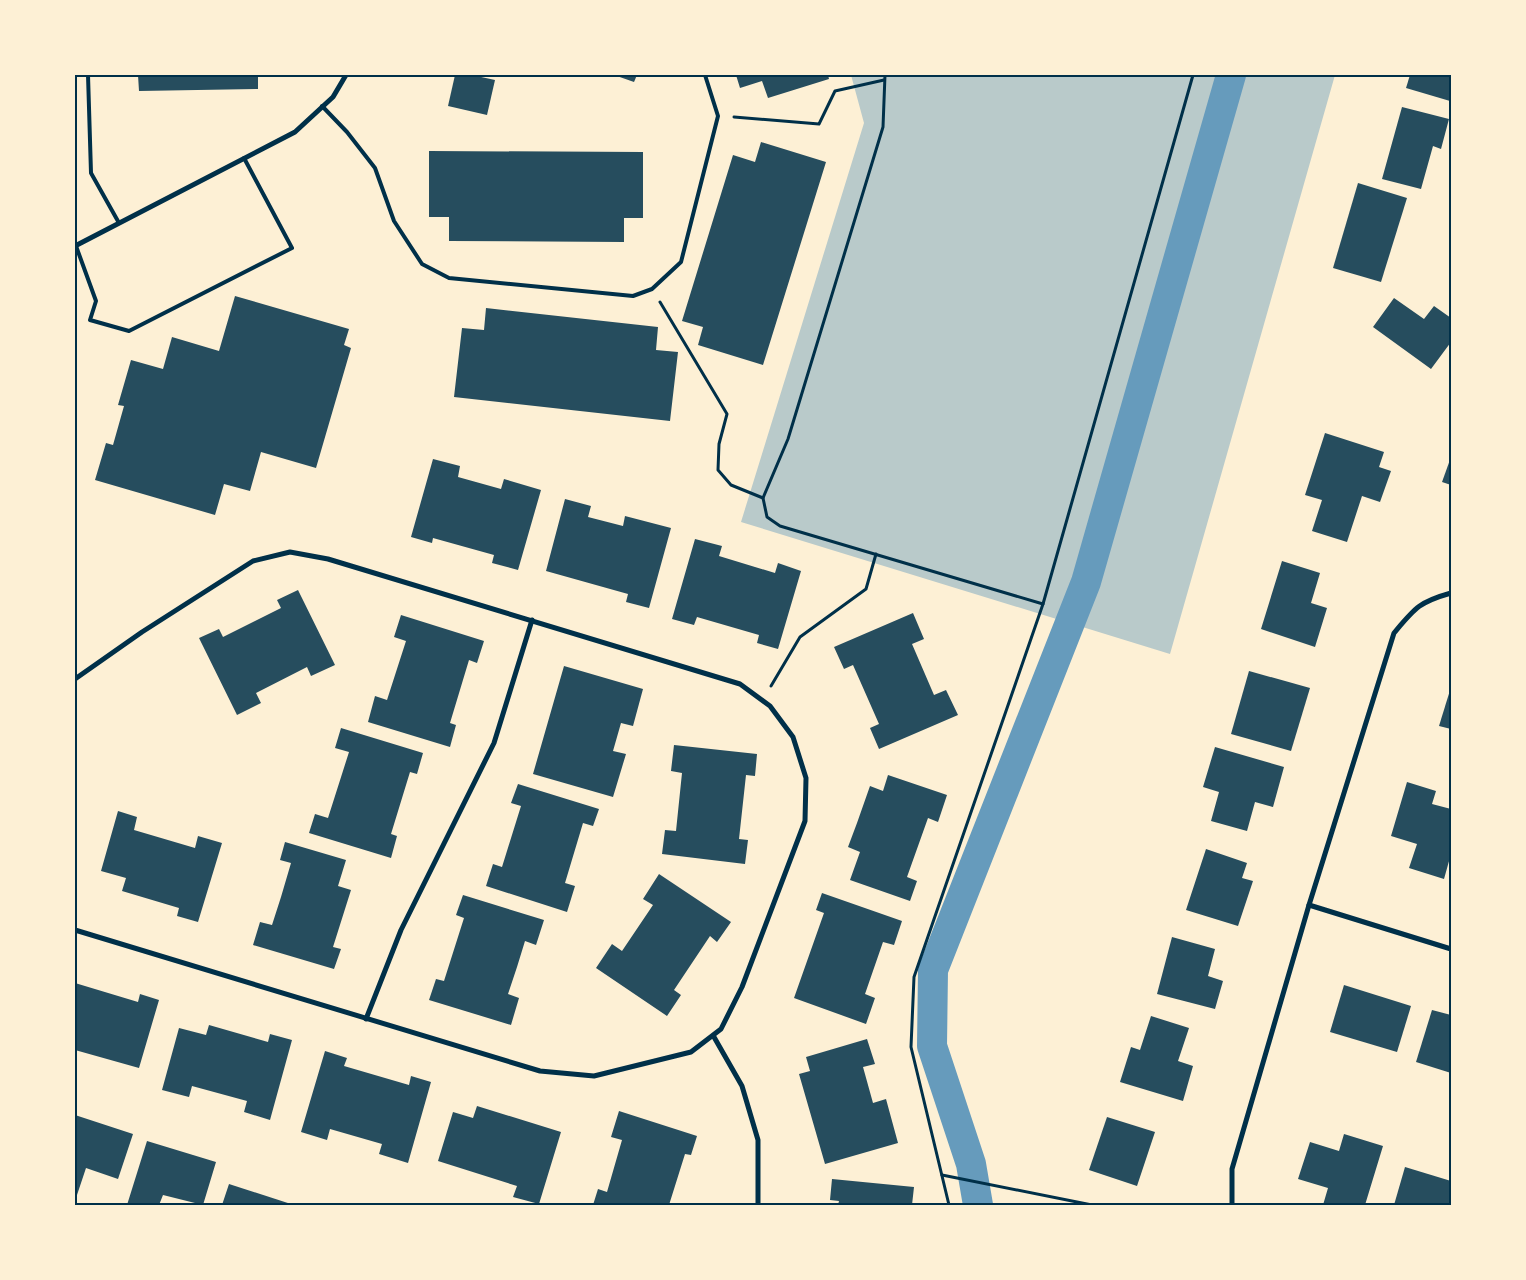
<svg xmlns="http://www.w3.org/2000/svg" width="1526" height="1280" font-family="'Roboto Condensed',sans-serif">
<style>
.green{fill:#b9caca}
.lines{fill:none;stroke-linecap:round;stroke-linejoin:round}
.canal{stroke:#669bbc;stroke-width:30}
.building{fill:#264d5e}
.path{stroke:#003049;stroke-width:3}
.service{stroke:#003049;stroke-width:4}
.minor{stroke:#003049;stroke-width:5}
.neatline{fill:none;stroke:#003049;stroke-width:2}
</style>
<rect width="100%" height="100%" fill="#fdf0d5"/>
<path class="green" d="M851 75H1335L1170 654 741 522 864 123Z"/>
<g class="lines">
<path class="canal" d="M978 1205 971 1164 932 1046 933 970 1086 582 1231 75"/>
</g>
<g class="building">
<path d="M138 75H258V89L139 91Z"/>
<path d="M455 75H472L495 80 487 115 448 106Z"/>
<path d="M614 75H637L634 82Z"/>
<path d="M736 75H828L829 79 768 98 762 81 740 88Z"/>
<path d="M1410 75H1451L1450 101 1406 88Z"/>
<path d="M1402 107 1449 119 1441 149 1433 146 1421 189 1382 179Z"/>
<path d="M761 142 826 162 763 365 698 345 703 327 682 321 733 155 755 162Z"/>
<path d="M429 151 643 152V218H624V242L449 241V217H429Z"/>
<path d="M1358 183 1407 198 1381 282 1333 268Z"/>
<path d="M235 296 349 329 344 345 351 348 316 468 261 452 250 491 224 484 215 515 95 480 106 443 113 445 124 406 118 405 131 360 163 369 172 337 219 351Z"/>
<path d="M1394 298 1424 319 1434 306 1451 318V342L1431 369 1373 327Z"/>
<path d="M486 308 658 327 656 350 678 352 670 421 454 397 462 328 484 330Z"/>
<path d="M1325 433 1384 452 1379 467 1391 471 1380 502 1362 496 1347 542 1312 531 1322 500 1305 495Z"/>
<path d="M1451 457V485L1442 482Z"/>
<path d="M433 459 460 466 458 477 501 489 504 479 541 490 518 570 492 563 494 555 433 538 432 543 411 537Z"/>
<path d="M565 499 591 506 588 517 623 526 625 516 671 528 649 608 626 602 628 594 546 571Z"/>
<path d="M695 539 722 546 719 556 775 573 778 563 801 571 778 649 757 643 759 635 697 617 694 625 672 619Z"/>
<path d="M1282 561 1320 573 1311 603 1327 608 1315 647 1261 629Z"/>
<path d="M298 590 335 665 311 676 307 667 256 693 261 703 237 715 199 638 219 629 223 637 281 608 277 600Z"/>
<path d="M913 613 924 639 912 644 934 695 946 690 958 715 879 749 870 728 879 724 853 665 844 669 834 647Z"/>
<path d="M401 615 484 641 477 663 469 660 450 723 456 725 450 747 368 722 375 696 387 700 396 672 406 641 394 637Z"/>
<path d="M564 666 643 689 633 726 621 723 613 751 626 754 613 797 533 774Z"/>
<path d="M1249 671 1310 688 1291 751 1231 734Z"/>
<path d="M1451 687V729L1439 726Z"/>
<path d="M341 728 423 753 417 774 410 772 391 834 397 836 391 858 309 833 315 814 328 818 349 752 335 748Z"/>
<path d="M674 745 757 754 755 776 746 775 739 839 748 840 745 864 662 854 665 830 676 831 682 773 671 771Z"/>
<path d="M1215 747 1284 767 1273 807 1255 802 1247 831 1211 821 1219 792 1203 787Z"/>
<path d="M888 775 947 795 938 822 928 818 907 877 917 881 910 901 850 880 860 852 848 847 857 823 870 786 883 791Z"/>
<path d="M1407 782 1436 791 1432 804 1451 809V854L1444 879 1409 868 1417 844 1391 836Z"/>
<path d="M518 784 599 809 593 826 583 823 565 883 575 886 567 912 486 886 493 864 502 867 521 806 511 803Z"/>
<path d="M118 811 137 817 134 830 195 848 198 836 222 843 198 922 177 916 179 908 122 891 126 878 101 871Z"/>
<path d="M285 842 346 860 338 886 351 890 333 947 341 949 334 969 253 945 260 922 272 925 281 897 291 863 280 860Z"/>
<path d="M1206 849 1247 863 1242 878 1253 881 1238 926 1186 910Z"/>
<path d="M659 874 731 922 717 942 710 936 674 990 681 995 667 1016 596 968 612 944 622 951 653 905 643 899Z"/>
<path d="M822 893 902 921 894 945 883 942 865 994 875 998 866 1024 794 998 824 913 816 910Z"/>
<path d="M463 895 544 920 536 945 525 941 517 967 508 994 519 998 511 1025 429 1000 436 979 444 981 464 918 456 915Z"/>
<path d="M1172 937 1215 949 1208 976 1223 981 1215 1009 1157 994Z"/>
<path d="M75 983 138 1002 140 994 159 1000 139 1068 75 1050Z"/>
<path d="M1344 985 1411 1006 1397 1052 1330 1032Z"/>
<path d="M1432 1010 1451 1015V1073L1416 1062Z"/>
<path d="M1151 1016 1189 1028 1178 1061 1193 1066 1183 1101 1120 1082 1131 1047 1140 1050Z"/>
<path d="M209 1025 268 1042 270 1034 292 1040 270 1120 244 1112 247 1101 192 1086 189 1097 162 1090 179 1028 206 1035Z"/>
<path d="M867 1039 875 1064 863 1067 873 1103 886 1099 898 1143 825 1164 799 1074 810 1071 806 1057Z"/>
<path d="M325 1051 347 1058 344 1066 409 1085 411 1076 431 1082 408 1163 379 1154 382 1144 330 1129 327 1140 301 1132Z"/>
<path d="M477 1106 561 1132 539 1204 513 1197 517 1186 438 1161 453 1112 473 1118Z"/>
<path d="M619 1111 697 1136 691 1155 685 1154 669 1205H593L598 1189 607 1192 622 1140 611 1137Z"/>
<path d="M75 1115 133 1134 118 1179 86 1168 77 1195 75 1194Z"/>
<path d="M1107 1117 1155 1132 1137 1186 1089 1170Z"/>
<path d="M1344 1134 1383 1146 1365 1205H1323L1328 1188 1298 1179 1310 1142 1339 1151Z"/>
<path d="M147 1141 216 1162 203 1205 163 1195 159 1205H127Z"/>
<path d="M1405 1167 1451 1181V1205H1394Z"/>
<path d="M832 1179 914 1187 912 1205H838L839 1201 830 1200Z"/>
<path d="M229 1184 294 1205H222Z"/>
</g>
<g class="lines">
<g class="path">
<path d="M885 75 883 127 788 439 763 498 767 517 780 526 1043 604"/>
<path d="M734 117 819 124 835 91 884 80"/>
<path d="M660 302 727 414 719 444 718 470 731 485 763 498"/>
<path d="M771 686 800 637 866 589 876 554"/>
<path d="M942 1175 1092 1205"/>
<path d="M949 1205 911 1047 914 977 1043 604 1193 75"/>
</g>
<g class="service">
<path d="M88 75 91 173 119 223"/>
<path d="M322 106 347 132 375 168 394 221 422 264 449 278 633 296 652 289 681 262 718 116 705 75"/>
<path d="M76 246 96 301 90 320 129 331 292 248 244 158"/>
</g>
<g class="minor">
<path d="M75 246 295 132 333 97 346 75"/>
<path d="M75 679 142 632 253 561 290 552 328 559 740 684 770 706 793 737 806 778 805 821 742 987 721 1029 691 1052 594 1076 540 1071 75 930"/>
<path d="M1309 905 1451 949"/>
<path d="M366 1019 401 930 494 743 532 620"/>
<path d="M714 1037 742 1086 758 1140V1205"/>
<path d="M1232 1205V1169L1309 905 1394 633C1415 608 1419 602 1451 593"/>
</g>
</g>
<rect width="1526" height="1280" fill="none" stroke="#fdf0d5" stroke-width="152"/>
<rect x="76" y="76" width="1374" height="1128" class="neatline"/>
</svg>
